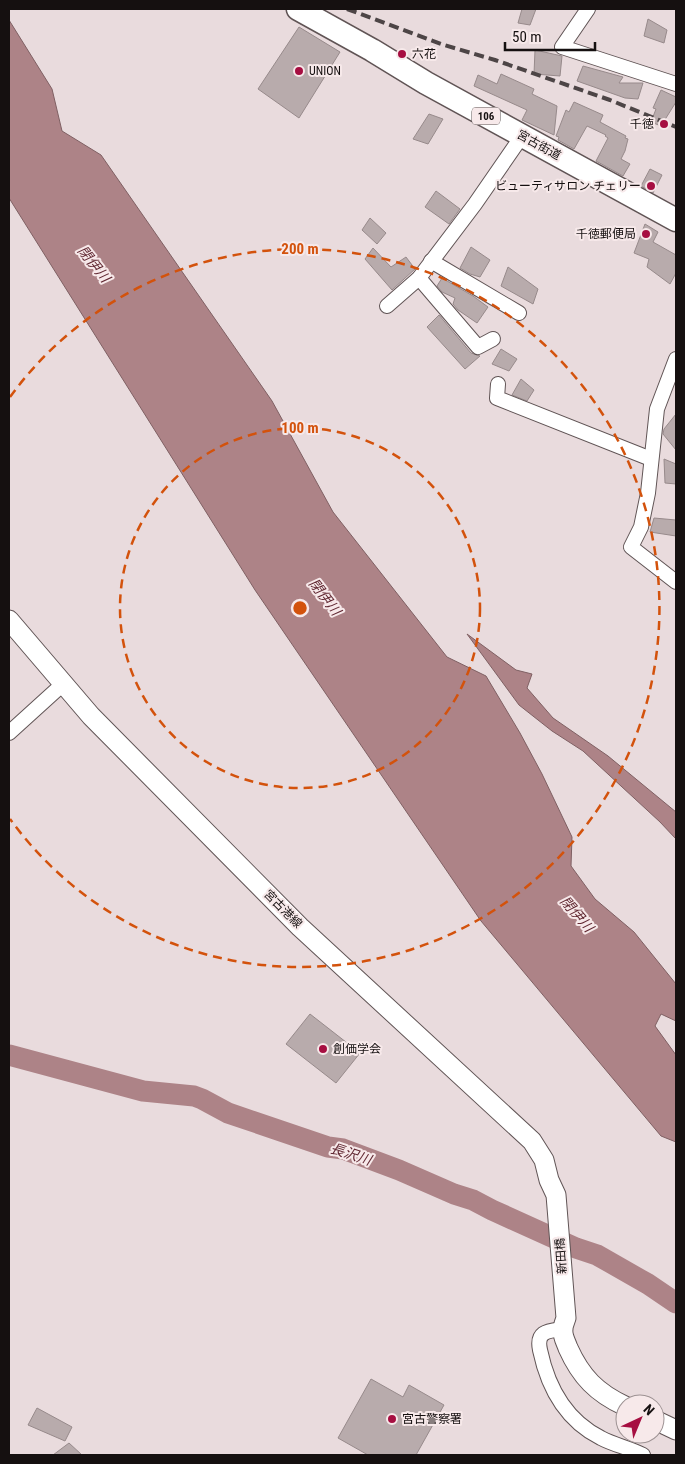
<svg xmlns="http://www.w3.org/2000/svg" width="685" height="1464" font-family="'Roboto Condensed','Noto Sans JP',sans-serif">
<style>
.water{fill:#ad8387;stroke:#7f6063}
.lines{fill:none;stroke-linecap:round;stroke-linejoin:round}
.river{stroke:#ad8387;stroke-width:21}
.building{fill:#b8abac;stroke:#978a8b}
.minor-casing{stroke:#605455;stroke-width:16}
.secondary-casing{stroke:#605455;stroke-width:21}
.trunk-casing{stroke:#605455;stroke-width:25}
.minor{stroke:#fff;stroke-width:14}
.secondary{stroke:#fff;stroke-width:19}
.trunk{stroke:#fff;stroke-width:22}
.rail{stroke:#4d4546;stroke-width:4;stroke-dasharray:10 5;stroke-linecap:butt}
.ring{fill:none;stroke:#d3520c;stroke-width:2.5;stroke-dasharray:9 6}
.poi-dot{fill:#a60e41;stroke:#f7e9ea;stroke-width:2}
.labels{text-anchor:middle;stroke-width:4;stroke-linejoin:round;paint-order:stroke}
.shield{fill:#f7e9ea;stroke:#595151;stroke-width:1}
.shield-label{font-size:11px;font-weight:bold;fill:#151010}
.poi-label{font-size:12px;fill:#151010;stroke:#f7e9ea;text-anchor:start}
.street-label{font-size:12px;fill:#151010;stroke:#f7e9ea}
.water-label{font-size:14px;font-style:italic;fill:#612832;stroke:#f7e9ea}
.centre{fill:#d3520c;stroke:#f7e9ea;stroke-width:2.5}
.ring-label{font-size:15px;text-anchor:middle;font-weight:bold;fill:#d3520c;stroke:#f7e9ea;stroke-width:4;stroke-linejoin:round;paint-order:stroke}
</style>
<rect width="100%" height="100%" fill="#e9dbdd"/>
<g class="water">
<path d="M9 20 52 89 62 131 101 155 272 401 333 512 447 657 486 676 520 733 542 774 572 837 571 866 595 899 634 932 676 984V1021L661 1014 655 1026 676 1055V1142L661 1136 481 921 255 590 9 198Z"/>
<path d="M467 634 516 670 532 674 527 688 553 718 608 756 676 812V839L660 822 583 751 552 731 519 705Z"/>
</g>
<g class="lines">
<path class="river" d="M9 1055 143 1091 194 1096 202 1099 228 1113 328 1147 343 1149 399 1170 454 1194 473 1200 492 1210 576 1248 597 1255 648 1284 676 1303"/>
</g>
<g class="building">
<path d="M522 9H536L530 25 518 23Z"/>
<path d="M648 19 667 30 664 43 644 36Z"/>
<path d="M299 27 340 52 299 118 258 89Z"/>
<path d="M535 50 562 56 560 76 534 74Z"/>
<path d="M583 66 623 77 619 83H643L638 99 625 98 577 81Z"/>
<path d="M501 74 534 89 532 94 557 106 554 135 522 120 527 110 474 86 478 75 497 84Z"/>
<path d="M661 90 676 97V102L661 126 651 122 656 109 653 108Z"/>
<path d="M574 102 603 115 600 122 626 136 625 138 628 139 625 151 621 159 630 164 623 176 596 161 608 138 605 136 606 135 587 126 574 149 558 140 559 137 556 136 566 110 569 112Z"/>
<path d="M429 114 443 119 428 144 413 139Z"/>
<path d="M650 169 662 175 653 193 641 186Z"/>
<path d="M436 191 460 209 449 224 425 207Z"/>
<path d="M370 218 386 233 377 244 362 230Z"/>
<path d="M645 224 658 232 653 242 676 255V273L670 284 647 267 649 259 634 253Z"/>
<path d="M471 247 490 260 480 277 470 274 460 268Z"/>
<path d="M373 248 391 267 406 257 415 269 392 290 365 259Z"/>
<path d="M508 267 538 289 533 304 501 286Z"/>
<path d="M442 278 473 296 488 307 477 323 458 310 453 304 455 298 442 292 437 286Z"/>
<path d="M439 315 471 353 480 356 465 369 427 327Z"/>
<path d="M501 349 517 359 509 371 492 364Z"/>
<path d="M521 379 534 390 527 401 512 395Z"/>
<path d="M676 414V450L663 434 664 429Z"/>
<path d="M664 459 676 464V484L665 483Z"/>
<path d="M654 518 676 520V536L650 532Z"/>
<path d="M310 1014 360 1053 336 1083 286 1044Z"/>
<path d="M371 1379 403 1397 409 1385 444 1405 416 1455H368L338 1438Z"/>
<path d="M37 1408 72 1427 65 1441 28 1425Z"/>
<path d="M69 1443 82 1455H53Z"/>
</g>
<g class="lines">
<g class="minor-casing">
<g id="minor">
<path d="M588 9 562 47 676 84"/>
<path d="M431 261 519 313"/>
<path d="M419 278 478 347 493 339"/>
<path d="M387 306 419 278 475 204 522 136"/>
<path d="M676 359 657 409 648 493 641 527 631 547 676 582"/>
<path d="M498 384 497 398 651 459"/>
<path d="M9 733 63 684"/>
<path d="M563 1329C548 1331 536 1331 540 1350 548 1388 565 1420 601 1438 614 1445 630 1448 643 1455"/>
</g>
</g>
<g class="secondary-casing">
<g id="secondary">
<path d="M9 620 91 716 300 927 532 1141 544 1160 549 1180 556 1195 566 1318C565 1321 563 1326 563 1329 562 1336 566 1342 568 1348 581 1377 597 1393 625 1406"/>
<path d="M655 1420 676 1430"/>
</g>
</g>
<g class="trunk-casing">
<path id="trunk" d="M298 9 372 50 426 83 676 220"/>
</g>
<use href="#minor" class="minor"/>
<use href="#secondary" class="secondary"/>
<use href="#trunk" class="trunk"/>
<path class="rail" d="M347 9 444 45 495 60 610 100 676 127"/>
</g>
<g class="ring">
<circle cx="300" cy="608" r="180"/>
<path d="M10 397A359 359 0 1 1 10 819"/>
</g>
<g class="poi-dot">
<circle cx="402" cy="54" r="5"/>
<circle cx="299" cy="71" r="5"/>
<circle cx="664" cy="124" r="5"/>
<circle cx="651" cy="186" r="5"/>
<circle cx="646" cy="234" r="5"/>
<circle cx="323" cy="1049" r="5"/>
<circle cx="392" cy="1419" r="5"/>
</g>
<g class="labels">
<rect class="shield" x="472" y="107.5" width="28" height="17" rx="4"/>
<g class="shield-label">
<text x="486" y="120">106</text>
</g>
<g class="poi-label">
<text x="412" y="58">六花</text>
<text x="309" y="75">UNION</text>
<text x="654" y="128" text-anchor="end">千徳</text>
<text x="641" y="190" text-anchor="end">ビューティサロン チェリー</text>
<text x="636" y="238" text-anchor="end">千徳郵便局</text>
<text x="333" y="1053">創価学会</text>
<text x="402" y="1423">宮古警察署</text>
</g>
<g class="street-label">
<text transform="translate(539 145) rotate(29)" y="4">宮古街道</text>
<text transform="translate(283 909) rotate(45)" y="4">宮古港線</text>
<text transform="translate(561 1256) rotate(-94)" y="4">新田橋</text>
</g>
<g class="water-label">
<text transform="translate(94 264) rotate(51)" y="5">閉伊川</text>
<text transform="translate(325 597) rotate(52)" y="5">閉伊川</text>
<text transform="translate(577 914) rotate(49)" y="5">閉伊川</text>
<text transform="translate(351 1154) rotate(18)" y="5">長沢川</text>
</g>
</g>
<circle cx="300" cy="608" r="8" class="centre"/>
<g class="ring-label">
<text x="300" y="254">200 m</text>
<text x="300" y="433">100 m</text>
</g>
<rect width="685" height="1464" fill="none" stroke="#151010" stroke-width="20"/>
<g transform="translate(640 1419) rotate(44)"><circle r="24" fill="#f7e9ea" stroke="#9d9293"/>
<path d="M0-4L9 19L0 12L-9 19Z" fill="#a60e41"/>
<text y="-8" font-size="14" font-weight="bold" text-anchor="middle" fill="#151010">N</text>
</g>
<path d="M505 42v8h90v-8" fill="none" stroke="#151010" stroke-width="2.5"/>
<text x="512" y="42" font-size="15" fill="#151010" stroke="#f7e9ea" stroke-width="4" paint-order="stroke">50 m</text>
</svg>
